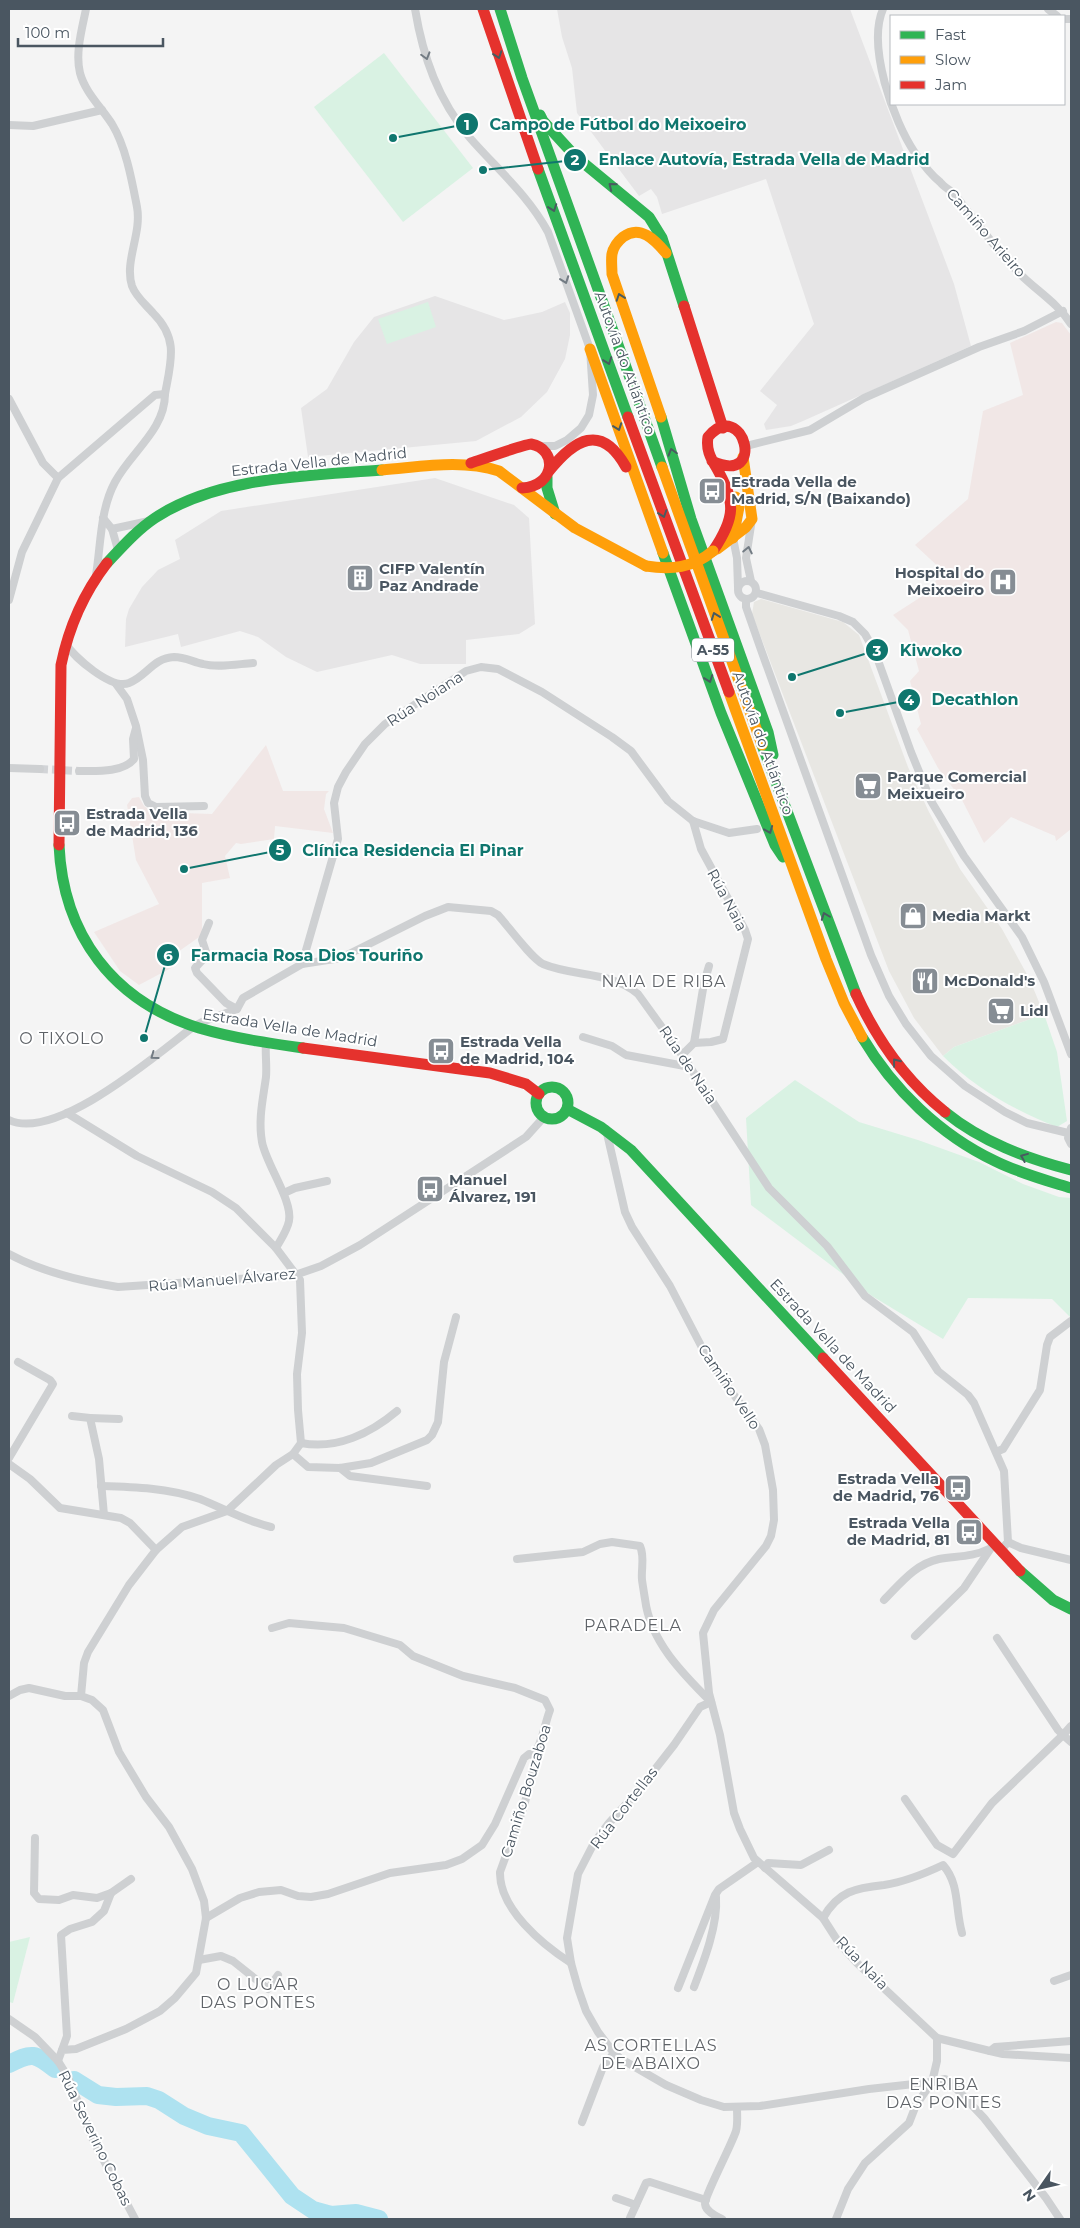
<svg xmlns="http://www.w3.org/2000/svg" width="1080" height="2228" font-family="Montserrat,sans-serif">
<style>
.commercial{fill:#e8e7e3}
.education{fill:#e6e5e6}
.medical{fill:#f1e7e6}
.green{fill:#d9f2e3}
.lines{fill:none;stroke-linecap:round;stroke-linejoin:round}
.river{stroke:#aee2f0;stroke-width:18}
.street-tunnel{stroke:#d2d4d7;stroke-width:8;stroke-dasharray:8 4;stroke-linecap:butt}
.street{stroke:#ced0d2;stroke-width:8}
.fast{stroke:#30b455;stroke-width:11}
.slow{stroke:#ff9f0a;stroke-width:11}
.jam{stroke:#e5322d;stroke-width:11}
.slow-bridge{stroke:#ff9f0a;stroke-width:11}
.oneway{stroke:#495b60}
.oneway2{stroke:#727b83}
.labels{text-anchor:middle;stroke-width:4;stroke-linejoin:round;paint-order:stroke}
.shield{fill:#fff;stroke:#808990;stroke-width:1}
.shield-label{font-size:14px;font-weight:bold;fill:#4a5661}
.street-label{font-size:15px;fill:#4a5661;stroke:#fff}
.poi-label{font-size:15px;font-weight:bold;fill:#4a5661;stroke:#fff;text-anchor:start}
.neighbourhood-label{font-size:16px;letter-spacing:1px;fill:#5f6368;stroke:#fff}
.leader{fill:none;stroke:#0f766e;stroke-width:2}
.callout-dot{fill:#0f766e;stroke:#fff;stroke-width:2}
.mark-label{font-size:15px;text-anchor:middle;font-weight:bold;fill:#fff}
.callout-label{font-size:16px;text-anchor:middle;font-weight:bold;fill:#0f766e;stroke:#fff;stroke-width:4;stroke-linejoin:round;paint-order:stroke}
</style>
<rect width="100%" height="100%" fill="#f4f4f4"/>
<path class="commercial" d="M761 599 843 622 859 635 908 767 929 812 960 869 1002 929 1029 978 1044 1014 954 1047 943 1056 914 1018 889 971 752 614 754 602Z"/>
<g class="education">
<path d="M557 9H850L954 284 971 346 803 421 791 426 766 430 764 424 777 405 760 391 814 324 766 179 662 214 657 197 651 189 639 196 577 113 572 68 562 37Z"/>
<path d="M435 296 504 320 542 312 565 302 570 313V335L565 359 547 392 521 417 476 441 308 457 301 408 327 389 354 342 374 317Z"/>
<path d="M435 478 514 505 529 518 535 624 519 634 466 640V664H420L392 655 317 672 286 657 258 637 240 631 181 647 178 634 125 647 126 619 129 609 142 587 158 570 180 559 175 540 221 511Z"/>
</g>
<g class="medical">
<path d="M1056 322 1062 323 1071 335V829L1056 841 1055 836 1011 817 984 843 962 800 938 768 917 729 921 724 910 681 919 671 908 630 893 615 927 593 943 571 915 545 968 499 983 411 1023 395 1010 343Z"/>
<path d="M266 745 283 791H329L326 794 324 809 333 833 275 826 274 839 241 844 236 843 225 856 230 878 202 883V935L168 959 173 967 139 985 120 971 94 932 159 904 136 860 127 805 132 798 139 797 144 806 153 812 212 814Z"/>
</g>
<g class="green">
<path d="M384 53 473 168 403 222 314 107Z"/>
<path d="M428 302 436 327 387 344 378 319Z"/>
<path d="M1044 1014 1057 1052 1067 1121 1057 1127C1014 1110 976 1089 943 1056L954 1047Z"/>
<path d="M795 1080 859 1122 918 1140 979 1162 1023 1184 1059 1197 1071 1198V1318L1052 1299 968 1298 943 1339 872 1296 751 1205 746 1118Z"/>
<path d="M30 1937 13 2003 9 2002V1942Z"/>
</g>
<g class="lines">
<g class="river">
<path d="M9 2064C32 2052 35 2053 55 2069"/>
<path d="M74 2080 98 2095 116 2097 147 2096 159 2100 184 2116 208 2126 241 2133 292 2196 313 2210 331 2215 356 2213 379 2219"/>
</g>
<path class="street-tunnel" d="M40 769 79 771"/>
<g class="street">
<path d="M86 9C82 29 75 53 80 73 85 92 101 107 112 124 126 147 132 181 137 207 142 234 124 261 132 286 136 297 146 305 153 313 179 339 171 361 165 394"/>
<path d="M415 9C423 57 438 100 470 138 498 170 528 195 548 232L590 349 593 395 589 415 581 428 567 440 555 446H539"/>
<path d="M883 9C867 46 893 121 915 153 922 163 931 175 940 182 944 187 950 190 954 194 976 220 994 248 1017 271 1035 290 1057 302 1071 324"/>
<path d="M1048 9 1057 16"/>
<path d="M1064 19H1071"/>
<path d="M9 125 33 126 102 110"/>
<path d="M9 399 43 463 58 478"/>
<path d="M746 446 810 430 864 398 979 347 1024 331 1063 311"/>
<path d="M103 518 112 529 149 521"/>
<path d="M112 529 118 550"/>
<path d="M733 538 737 558 738 587"/>
<circle cx="747" cy="590" r="9"/>
<path d="M751 581 746 558 752 519"/>
<path d="M757 593 839 616 853 622 865 634 875 652 911 752 931 801 964 856 1022 937 1044 982 1071 1054"/>
<path d="M746 599V607L760 647 871 955 889 996 906 1024 931 1056 965 1086 1005 1112 1027 1123 1068 1133"/>
<path d="M9 600 22 552 58 478 155 395 165 394C165 430 131 452 115 482 100 510 101 544 96 575"/>
<path d="M65 643C74 657 111 690 129 683 147 676 153 658 174 657 185 657 193 662 203 664 218 668 238 664 253 663"/>
<path d="M116 684 127 699 136 726 143 760 145 796 148 803 156 807 204 806"/>
<path d="M9 768 40 769"/>
<path d="M79 771C95 771 123 773 134 759L133 739 136 728"/>
<path d="M209 923 202 940 207 955 195 968 197 973 226 1003 237 1009"/>
<path d="M302 964 338 839 334 803 338 787 346 772 365 744 385 724 466 671 481 667 498 669 542 692 612 737 631 751 668 801 693 821 729 833 757 829"/>
<path d="M583 1037 612 1046 626 1055 690 1067 689 1065"/>
<path d="M266 1042C265 1054 267 1065 266 1077 263 1099 258 1119 262 1142 266 1164 293 1201 289 1221 287 1231 281 1239 276 1248"/>
<path d="M694 1043 704 983 709 966"/>
<path d="M682 1055 694 1043 711 1042 723 1039 748 939 745 930 701 849 693 821"/>
<path d="M9 1120C56 1142 156 1055 193 1027L202 1022 237 1009 243 998 302 964 341 958 425 916 448 907 491 911 498 915C508 926 531 958 543 964 574 977 611 971 638 994L682 1055 769 1188 827 1246 865 1296 913 1332 938 1371 968 1395 974 1403 1004 1471 1008 1542 1001 1550"/>
<path d="M1071 1128 1068 1138 1071 1144"/>
<path d="M606 1129 625 1212 632 1227 670 1286 709 1361 759 1429 765 1445 773 1490 774 1520 771 1536 766 1546 714 1610 703 1633 709 1693 720 1735 734 1813 740 1829 754 1858 823 1918 839 1943 857 1963 937 2038"/>
<path d="M284 1193 295 1188 327 1181"/>
<path d="M9 1254C42 1272 80 1281 118 1287L295 1275 321 1266 360 1245 526 1137 544 1117"/>
<path d="M72 1416 90 1418 99 1459 104 1515"/>
<path d="M90 1418 119 1419"/>
<path d="M301 1443C337 1450 371 1433 397 1411"/>
<path d="M996 1452 1003 1449 1040 1390 1047 1345 1050 1337 1071 1321"/>
<path d="M293 1454 308 1467 340 1468 371 1463 427 1440 432 1435 438 1422 444 1362 456 1317"/>
<path d="M9 1458 53 1384 50 1380 18 1362"/>
<path d="M9 1464 30 1479 60 1508 121 1518 130 1523 156 1550"/>
<path d="M340 1468 350 1476 427 1486"/>
<path d="M101 1486C135 1487 168 1488 200 1499 225 1509 245 1521 271 1527"/>
<path d="M1008 1542 1021 1548 1071 1560"/>
<path d="M517 1559 583 1552 600 1544 612 1542 640 1546C645 1557 641 1568 642 1580 643 1587 644 1593 645 1599 650 1641 682 1673 711 1702"/>
<path d="M884 1600C900 1584 915 1564 939 1559 956 1556 973 1557 989 1549"/>
<path d="M272 1628 289 1623 344 1628 400 1645 413 1656 463 1676 515 1688 545 1700 550 1710C544 1726 543 1741 534 1755L536 1759 524 1806 500 1872C499 1909 543 1945 571 1963"/>
<path d="M915 1636 964 1588 991 1548 996 1544"/>
<path d="M9 1696 20 1690 29 1688 65 1696H81"/>
<path d="M711 1702 700 1707 674 1745 638 1791 609 1823 594 1843 578 1874 567 1938 571 1963 578 1988 586 2011 598 2032 614 2053 621 2059 666 2085 701 2100 724 2107 760 2106 869 2089 932 2082 945 2079 950 2082 984 2118 1046 2198 1060 2219"/>
<path d="M1071 1726 1063 1735 1071 1742"/>
<path d="M905 1799 937 1845 953 1854 992 1803 1063 1735 1058 1730 997 1638"/>
<path d="M35 1838 34 1893 39 1899 59 1900 73 1895 97 1898 111 1893"/>
<path d="M765 1868 768 1863 801 1865 829 1850"/>
<path d="M206 1918 240 1898 259 1892 281 1890 298 1896 311 1897 328 1894 390 1873 446 1865 462 1859 482 1845 495 1824 524 1758 529 1754 534 1755"/>
<path d="M823 1918C838 1891 856 1888 884 1885 904 1882 924 1874 943 1865 960 1884 955 1909 962 1933"/>
<path d="M199 1960 221 1956 233 1961 268 1989 278 1975"/>
<path d="M1054 1981 1071 1975"/>
<path d="M694 1987C704 1961 718 1925 716 1897"/>
<path d="M678 1988 715 1895 719 1889 758 1862"/>
<path d="M9 2019 35 2037 58 2061 68 2077 93 2140 135 2219"/>
<path d="M62 2050 67 2036 61 1935 70 1929 92 1922 104 1911 111 1893 131 1879"/>
<path d="M990 2051 1003 2054 1071 2058"/>
<path d="M58 2061 62 2050 76 2049 126 2029 160 2011 175 1998 196 1973 206 1918 204 1901 192 1869 169 1827 146 1797 119 1752 103 1710 92 1700 81 1696 84 1663 88 1652 129 1585 156 1550 182 1527 227 1511 276 1465 293 1454 301 1443 298 1410 297 1374 302 1333 300 1280 276 1248 236 1208 212 1192 137 1156 67 1113"/>
<path d="M582 2122 603 2067 614 2053"/>
<path d="M616 2198 636 2205"/>
<path d="M630 2218 646 2183 650 2182 706 2200"/>
<path d="M722 2219C716 2216 706 2212 705 2204 704 2197 732 2144 736 2131 738 2124 737 2115 737 2108"/>
<path d="M836 2219 848 2189 865 2163 909 2123 916 2105 932 2082 937 2061V2038L990 2051 995 2047 1071 2041"/>
</g>
<g class="fast">
<path d="M500 9 522 78 662 467"/>
<path d="M540 115 543 121 575 156 649 217 662 238 684 306"/>
<path d="M538 169 628 417"/>
<path d="M661 417 691 519 768 732 773 755"/>
<path d="M547 477V488L555 514"/>
<path d="M663 553 721 713 775 845 783 857"/>
<path d="M107 563C122 547 137 530 155 518 219 476 308 476 382 470"/>
<path d="M762 745 856 994"/>
<path d="M59 845C63 935 113 1001 199 1028 233 1038 268 1043 303 1048"/>
<path d="M862 1037C893 1089 940 1135 995 1161 1019 1173 1045 1180 1071 1188"/>
<circle cx="552" cy="1103" r="16"/>
<path d="M567 1109 601 1127 631 1150 823 1358"/>
<path d="M945 1112C982 1142 1026 1158 1071 1170"/>
<path d="M1020 1571 1053 1600 1071 1609"/>
</g>
<g class="slow">
<path d="M590 349 663 553"/>
<path d="M661 417 612 274C612 268 611 260 612 254 613 248 618 241 623 237 640 224 655 240 666 253"/>
<path d="M662 467 762 745"/>
<path d="M382 470C421 467 461 459 499 471L575 528 646 566"/>
<path d="M733 538 739 507 736 497"/>
<path d="M717 549 746 527 752 519 743 457"/>
<path d="M729 692 826 959 844 1003 862 1037"/>
</g>
<g class="jam">
<path d="M483 9 538 169"/>
<path d="M684 306 723 428"/>
<path d="M628 417 729 692"/>
<path d="M712 461C768 487 743 396 708 437 706 449 710 457 716 467 736 502 736 517 713 551"/>
<path d="M471 463C480 460 526 444 531 444 558 449 556 486 522 488"/>
<path d="M549 471C574 440 601 422 626 467"/>
<path d="M59 845 61 665C69 626 83 594 107 563"/>
<path d="M856 994C877 1040 905 1080 945 1112"/>
<path d="M303 1048 490 1073 526 1084 539 1094"/>
<path d="M823 1358 1020 1571"/>
</g>
<path class="slow-bridge" d="M646 566C671 570 693 568 713 551"/>
</g>
<defs><path id="oneway-chevron" d="M-2-3.5L2.5 0L-2 3.5" fill="none" stroke-width="1.6" stroke-linecap="round" stroke-linejoin="round" transform="scale(1.25)"/></defs>
<g class="oneway">
<use href="#oneway-chevron" transform="translate(498 55) rotate(71)"/>
<use href="#oneway-chevron" transform="translate(612 186) rotate(-141)"/>
<use href="#oneway-chevron" transform="translate(553 208) rotate(70)"/>
<use href="#oneway-chevron" transform="translate(620 297) rotate(-109)"/>
<use href="#oneway-chevron" transform="translate(608 361) rotate(70)"/>
<use href="#oneway-chevron" transform="translate(618 427) rotate(70)"/>
<use href="#oneway-chevron" transform="translate(672 452) rotate(-106)"/>
<use href="#oneway-chevron" transform="translate(663 514) rotate(71)"/>
<use href="#oneway-chevron" transform="translate(715 616) rotate(-110)"/>
<use href="#oneway-chevron" transform="translate(709 679) rotate(70)"/>
<use href="#oneway-chevron" transform="translate(769 830) rotate(68)"/>
<use href="#oneway-chevron" transform="translate(825 916) rotate(-111)"/>
<use href="#oneway-chevron" transform="translate(896 1062) rotate(-128)"/>
<use href="#oneway-chevron" transform="translate(1024 1157) rotate(-158)"/>
</g>
<g class="oneway2">
<use href="#oneway-chevron" transform="translate(426 56) rotate(74)"/>
<use href="#oneway-chevron" transform="translate(565 280) rotate(70)"/>
<use href="#oneway-chevron" transform="translate(748 550) rotate(-78)"/>
<use href="#oneway-chevron" transform="translate(154 1056) rotate(144)"/>
</g>
<defs>
<g id="bus-square" transform="scale(1.4375)"><rect x="-9" y="-9" width="18" height="18" rx="4" fill="#868d94" stroke="#fff"/><path d="M-5-6H5V4H4V6H2V4H-2V6H-4V4H-5ZM-3.5-4V0h7V-4ZM-3.5 1.2v1.5H-2V1.2ZM2 1.2v1.5H3.5V1.2Z" fill="#fff"/></g>
<g id="building-square" transform="scale(1.4375)"><rect x="-9" y="-9" width="18" height="18" rx="4" fill="#868d94" stroke="#fff"/><path d="M-4-6H4V6H1V3H-1V6H-4ZM-2.5-4.3h1.7v1.8h-1.7ZM.8-4.3h1.7v1.8H.8ZM-2.5-1h1.7V.8h-1.7ZM.8-1h1.7V.8H.8Z" fill="#fff"/></g>
<g id="hospital-square" transform="scale(1.4375)"><rect x="-9" y="-9" width="18" height="18" rx="4" fill="#868d94" stroke="#fff"/><path d="M-5-5h3v3.5h4V-5h3V5h-3V1.5h-4V5h-3Z" fill="#fff"/></g>
<g id="supermarket-square" transform="scale(1.4375)"><rect x="-9" y="-9" width="18" height="18" rx="4" fill="#868d94" stroke="#fff"/><path d="M-6-5.5h2.5l.6 2H6L4.5 2H-2.5L-4.4-4H-6ZM-1.5 3.2a1.3 1.3 0 1 0 .1 0ZM3 3.2a1.3 1.3 0 1 0 .1 0Z" fill="#fff"/></g>
<g id="shop-square" transform="scale(1.4375)"><rect x="-9" y="-9" width="18" height="18" rx="4" fill="#868d94" stroke="#fff"/><path d="M-5-2.5h2.3a2.7 3.5 0 0 1 5.4 0H5L5.5 6h-11ZM-1.5-2.5h3a1.5 2.3 0 0 0-3 0Z" fill="#fff"/></g>
<g id="restaurant-square" transform="scale(1.4375)"><rect x="-9" y="-9" width="18" height="18" rx="4" fill="#868d94" stroke="#fff"/><path d="M-5-6h1v4h1v-4h1v4h1v-4h1v5L-1.5 .5V6h-2V.5L-5-1ZM5-6V6H3V1.5H1.5Q1.5-4 5-6Z" fill="#fff"/></g>
</defs>
<g fill-rule="evenodd">
<use href="#bus-square" x="712" y="491"/>
<use href="#building-square" x="360" y="578"/>
<use href="#hospital-square" x="1003" y="582"/>
<use href="#supermarket-square" x="868" y="786"/>
<use href="#bus-square" x="67" y="823"/>
<use href="#shop-square" x="913" y="916"/>
<use href="#restaurant-square" x="925" y="981"/>
<use href="#supermarket-square" x="1001" y="1011"/>
<use href="#bus-square" x="441" y="1051"/>
<use href="#bus-square" x="430" y="1189"/>
<use href="#bus-square" x="958" y="1488"/>
<use href="#bus-square" x="969" y="1532"/>
</g>
<g class="labels">
<rect class="shield" x="692" y="638.5" width="42" height="23" rx="4"/>
<g class="shield-label">
<text x="713" y="655">A-55</text>
</g>
<g class="street-label">
<text transform="translate(986 233) rotate(49)" y="5">Camiño Arieiro</text>
<text transform="translate(625 363) rotate(70)" y="5">Autovía do Atlántico</text>
<text transform="translate(319 462) rotate(-6)" y="5">Estrada Vella de Madrid</text>
<text transform="translate(425 699) rotate(-33)" y="5">Rúa Noiana</text>
<text transform="translate(763 743) rotate(70)" y="5">Autovía do Atlántico</text>
<text transform="translate(727 900) rotate(62)" y="5">Rúa Naia</text>
<text transform="translate(290 1028) rotate(9)" y="5">Estrada Vella de Madrid</text>
<text transform="translate(688 1065) rotate(56)" y="5">Rúa de Naia</text>
<text transform="translate(222 1280) rotate(-5)" y="5">Rúa Manuel Álvarez</text>
<text transform="translate(833 1346) rotate(47)" y="5">Estrada Vella de Madrid</text>
<text transform="translate(729 1387) rotate(56)" y="5">Camiño Vello</text>
<text transform="translate(526 1791) rotate(-73)" y="5">Camiño Bouzaboa</text>
<text transform="translate(624 1808) rotate(-52)" y="5">Rúa Cortellas</text>
<text transform="translate(862 1963) rotate(46)" y="5">Rúa Naia</text>
<text transform="translate(95 2138) rotate(64)" y="5">Rúa Severino Cobas</text>
</g>
<g class="poi-label">
<text x="731" y="487">Estrada Vella de<tspan x="731" dy="17">Madrid, S/N (Baixando)</tspan></text>
<text x="379" y="574">CIFP Valentín<tspan x="379" dy="17">Paz Andrade</tspan></text>
<text x="984" y="578" text-anchor="end">Hospital do<tspan x="984" dy="17">Meixoeiro</tspan></text>
<text x="887" y="782">Parque Comercial<tspan x="887" dy="17">Meixueiro</tspan></text>
<text x="86" y="819">Estrada Vella<tspan x="86" dy="17">de Madrid, 136</tspan></text>
<text x="932" y="921">Media Markt</text>
<text x="944" y="986">McDonald's</text>
<text x="1020" y="1016">Lidl</text>
<text x="460" y="1047">Estrada Vella<tspan x="460" dy="17">de Madrid, 104</tspan></text>
<text x="449" y="1185">Manuel<tspan x="449" dy="17">Álvarez, 191</tspan></text>
<text x="939" y="1484" text-anchor="end">Estrada Vella<tspan x="939" dy="17">de Madrid, 76</tspan></text>
<text x="950" y="1528" text-anchor="end">Estrada Vella<tspan x="950" dy="17">de Madrid, 81</tspan></text>
</g>
<g class="neighbourhood-label">
<text x="664" y="987">NAIA DE RIBA</text>
<text x="62" y="1044">O TIXOLO</text>
<text x="633" y="1631">PARADELA</text>
<text x="258" y="1990">O LUGAR<tspan x="258" dy="18">DAS PONTES</tspan></text>
<text x="651" y="2051">AS CORTELLAS<tspan x="651" dy="18">DE ABAIXO</tspan></text>
<text x="944" y="2090">ENRIBA<tspan x="944" dy="18">DAS PONTES</tspan></text>
</g>
</g>
<path class="leader" d="M393 138L467 124M483 170L575 160M792 677L877 650M840 713L909 700M184 869L280 850M144 1038L168 955"/>
<g class="callout-dot">
<circle cx="393" cy="138" r="5"/>
<circle cx="483" cy="170" r="5"/>
<circle cx="792" cy="677" r="5"/>
<circle cx="840" cy="713" r="5"/>
<circle cx="184" cy="869" r="5"/>
<circle cx="144" cy="1038" r="5"/>
<circle cx="467" cy="124" r="12"/>
<circle cx="575" cy="160" r="12"/>
<circle cx="877" cy="650" r="12"/>
<circle cx="909" cy="700" r="12"/>
<circle cx="280" cy="850" r="12"/>
<circle cx="168" cy="955" r="12"/>
</g>
<g class="mark-label">
<text x="467" y="130">1</text>
<text x="575" y="165">2</text>
<text x="877" y="656">3</text>
<text x="909" y="705">4</text>
<text x="280" y="855">5</text>
<text x="168" y="961">6</text>
</g>
<g class="callout-label">
<text x="618" y="130">Campo de Fútbol do Meixoeiro</text>
<text x="764" y="165">Enlace Autovía, Estrada Vella de Madrid</text>
<text x="931" y="656">Kiwoko</text>
<text x="975" y="705">Decathlon</text>
<text x="413" y="856">Clínica Residencia El Pinar</text>
<text x="307" y="961">Farmacia Rosa Dios Touriño</text>
</g>
<rect width="1080" height="2228" fill="none" stroke="#4a5661" stroke-width="20"/>
<rect x="890" y="15" width="175" height="90" fill="#ffffff" stroke="#b7bbc0"/>
<rect x="900" y="31" width="25" height="8" fill="#30b455" stroke="#b7bbc0"/>
<text x="935" y="40" font-size="15" fill="#4a5661">Fast</text>
<rect x="900" y="56" width="25" height="8" fill="#ff9f0a" stroke="#b7bbc0"/>
<text x="935" y="65" font-size="15" fill="#4a5661">Slow</text>
<rect x="900" y="81" width="25" height="8" fill="#e5322d" stroke="#b7bbc0"/>
<text x="935" y="90" font-size="15" fill="#4a5661">Jam</text>
<g transform="translate(1040 2188) rotate(236)" stroke="#ffffff" stroke-width="4" paint-order="stroke">
<path d="M0-4L9 19L0 12L-9 19Z" fill="#4a5661"/>
<text y="-8" font-size="14" font-weight="bold" text-anchor="middle" fill="#4a5661">N</text>
</g>
<path d="M18 38v8h145v-8" fill="none" stroke="#4a5661" stroke-width="2.5"/>
<text x="25" y="38" font-size="15" fill="#4a5661" stroke="#ffffff" stroke-width="4" paint-order="stroke">100 m</text>
</svg>
